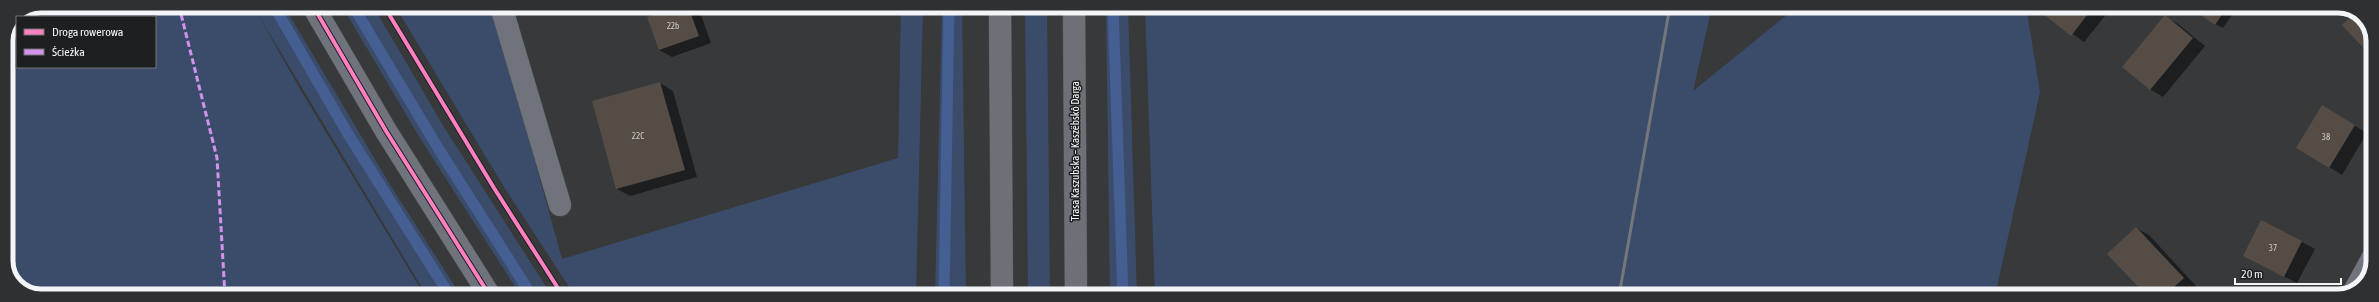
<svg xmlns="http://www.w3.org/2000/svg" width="2379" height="302" font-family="'Asap Condensed',sans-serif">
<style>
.green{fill:#3b4c6b;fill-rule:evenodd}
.shadow{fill:#0007}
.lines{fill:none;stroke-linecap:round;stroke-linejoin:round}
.stream{stroke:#455f92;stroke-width:11}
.building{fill:#554d45}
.minor-casing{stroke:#565758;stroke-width:23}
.highway-casing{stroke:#565758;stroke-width:23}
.minor{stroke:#6f747c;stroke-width:22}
.highway{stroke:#6d7077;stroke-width:22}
.rail{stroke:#73767b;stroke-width:3}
.quiet{stroke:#d193ec;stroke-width:3;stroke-dasharray:6 3;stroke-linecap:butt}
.cycleway-casing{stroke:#1e1f21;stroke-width:6}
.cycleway{stroke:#ff80c0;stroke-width:4}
.labels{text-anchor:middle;stroke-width:3;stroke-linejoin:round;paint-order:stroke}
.number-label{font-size:9px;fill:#cccbcb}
.street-label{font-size:11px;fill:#f3f5f8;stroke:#1e1f21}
.rim{fill:none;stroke:#f3f5f8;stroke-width:5}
</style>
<rect width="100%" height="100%" fill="#37393b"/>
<g class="green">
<path d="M41 6H284L389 183 461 296H427L256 11 301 91 425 296H36L16 286 6 266V41L16 16ZM17 17H155V67H17Z"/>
<path d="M342 6H373L444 127 552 296H521L420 138Z"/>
<path d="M395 6H492L562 259 898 158 901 6H923L916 296H575L504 187Z"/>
<path d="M942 6H962L966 296H935Z"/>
<path d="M1025 6H1047L1050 296H1028Z"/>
<path d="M1106 6H1128L1137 296H1110Z"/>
<path d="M1145 6H1712L1693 91 1798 6H2026L2040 92 1995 296H1155Z"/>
</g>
<g class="shadow">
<path d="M681 6H690L700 12 711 43 672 57 659 50Z"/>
<path d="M2035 6H2113L2084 42Z"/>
<path d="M2225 6 2234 12 2223 28 2215 24Z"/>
<path d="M2165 17 2178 24 2205 46 2163 97 2150 89Z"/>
<path d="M660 83 673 91 697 177 630 196 617 189Z"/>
<path d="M2323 107 2367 133 2342 175 2298 148Z"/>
<path d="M2136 228 2149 235 2196 286 2185 296H2148Z"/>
<path d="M2302 242 2315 249 2297 283 2257 263Z"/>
</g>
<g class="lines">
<g class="stream">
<path d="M274 6 348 134 450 296"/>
<path d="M353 6 438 148 532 296"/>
<path d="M1113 6 1123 296"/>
<path d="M944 296 949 6"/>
</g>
</g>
<g class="building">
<path d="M678 6H688L699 36 659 50 647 17Z"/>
<path d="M2033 6H2094L2071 36Z"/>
<path d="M2188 6H2226L2227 7 2215 25Z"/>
<path d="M2356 13 2363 16 2373 36V58L2342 25Z"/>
<path d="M2165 15 2193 38 2150 90 2122 67Z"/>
<path d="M660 82 685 170 616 189 592 101Z"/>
<path d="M2322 105 2355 125 2329 168 2296 148Z"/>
<path d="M2261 220 2302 241 2284 277 2243 256Z"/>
<path d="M2136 227 2184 278 2164 296H2147L2107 254Z"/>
</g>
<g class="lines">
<g class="minor-casing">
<g id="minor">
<path d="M313 6 386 131 490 296"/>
<path d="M501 6 560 205"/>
<path d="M2355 290 2373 257"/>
</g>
</g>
<g class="highway-casing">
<g id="highway">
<path d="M1000 6 1002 296"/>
<path d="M1074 6 1076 296"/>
</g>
</g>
<use href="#minor" class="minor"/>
<use href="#highway" class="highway"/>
<path class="rail" d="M1619 296 1670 6"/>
<path class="quiet" d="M179 6 217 158 225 296"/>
<g class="cycleway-casing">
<g id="cycleway">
<path d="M313 6 386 131 490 296"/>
<path d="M384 6 494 188 563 296"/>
</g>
</g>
<use href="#cycleway" class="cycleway"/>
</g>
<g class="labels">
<g class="number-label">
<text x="673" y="29">22b</text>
<text x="638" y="139">22C</text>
<text x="2326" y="140">38</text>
<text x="2273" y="251">37</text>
</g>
<g class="street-label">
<text transform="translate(1075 151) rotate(-90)" y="4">Trasa Kaszubska – Kaszëbskô Darga</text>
</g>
</g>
<path d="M0 0H2379V302H0ZM41 13H2338A28 28 0 0 1 2366 41V261A28 28 0 0 1 2338 289H41A28 28 0 0 1 13 261V41A28 28 0 0 1 41 13Z" fill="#2f3032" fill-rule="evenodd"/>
<path class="rim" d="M41 13H2338A28 28 0 0 1 2366 41V261A28 28 0 0 1 2338 289H41A28 28 0 0 1 13 261V41A28 28 0 0 1 41 13Z"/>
<rect x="16" y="16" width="140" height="52" fill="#1e1f21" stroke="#737577"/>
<rect x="24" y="29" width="20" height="6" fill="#ff80c0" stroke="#737577"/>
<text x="52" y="36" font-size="12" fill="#f3f5f8">Droga rowerowa</text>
<rect x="24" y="49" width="20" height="6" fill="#d193ec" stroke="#737577"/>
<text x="52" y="56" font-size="12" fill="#f3f5f8">Ścieżka</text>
<path d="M2235 278v6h106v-6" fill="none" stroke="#f3f5f8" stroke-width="2"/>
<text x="2241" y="278" font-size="12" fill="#f3f5f8" stroke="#1e1f21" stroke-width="3" paint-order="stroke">20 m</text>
</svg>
